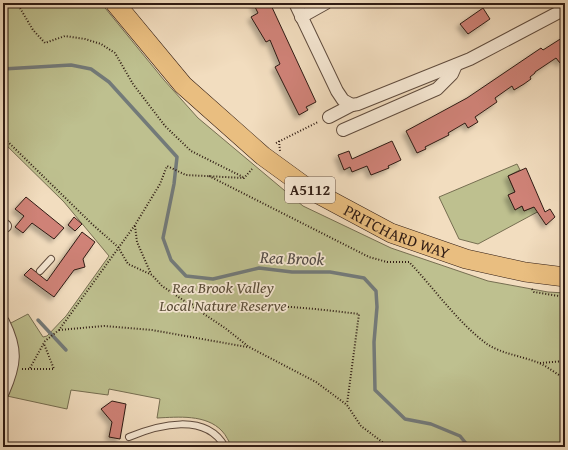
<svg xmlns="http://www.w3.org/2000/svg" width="568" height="450" font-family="'Gentium Book Plus',serif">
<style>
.green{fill:#bec08f;stroke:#766e51}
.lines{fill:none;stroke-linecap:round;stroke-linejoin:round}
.stream{stroke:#737a79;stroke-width:3.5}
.building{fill:#cf8277;stroke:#2f1b13;filter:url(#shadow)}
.lane-casing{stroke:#604c3e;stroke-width:8}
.street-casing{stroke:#604c3e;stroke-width:14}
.primary-casing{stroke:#2f1b13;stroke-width:20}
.path{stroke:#2f1b13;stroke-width:2;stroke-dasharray:1 2;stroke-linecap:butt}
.lane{stroke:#f7e9d5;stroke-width:6}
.street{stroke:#f7e9d5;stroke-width:12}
.primary{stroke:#e9be80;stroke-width:19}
.labels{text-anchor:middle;stroke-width:3.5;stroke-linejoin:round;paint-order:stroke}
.shield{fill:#f7e9d5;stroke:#6b594d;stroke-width:1}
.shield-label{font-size:15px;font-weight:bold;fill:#2f1b13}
.street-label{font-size:16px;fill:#2f1b13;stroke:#f7e9d5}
.park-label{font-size:16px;font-style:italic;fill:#5a4d38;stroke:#f7e9d5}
.water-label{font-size:17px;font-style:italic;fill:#514a46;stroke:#f7e9d5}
</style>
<defs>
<filter id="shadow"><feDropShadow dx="-3.5" dy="3.5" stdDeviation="2" flood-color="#0004"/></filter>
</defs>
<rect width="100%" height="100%" fill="#f2ddbf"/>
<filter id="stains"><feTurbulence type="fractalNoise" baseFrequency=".005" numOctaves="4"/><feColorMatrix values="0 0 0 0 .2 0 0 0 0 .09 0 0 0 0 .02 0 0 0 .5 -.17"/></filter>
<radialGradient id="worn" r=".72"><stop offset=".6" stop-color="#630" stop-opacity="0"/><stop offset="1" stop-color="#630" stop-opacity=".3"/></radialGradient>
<g class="green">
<path d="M3 3H101L164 80 198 118 303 206 391 248 488 281 548 292 565 293V447H232C229 442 226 435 222 431 206 414 178 417 157 418L160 399 109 389 108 395 71 390 67 409 7 396 14 375 9 324 28 314 43 337 47 336 66 316 109 256 64 202 3 142Z"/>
<path d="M517 164 520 170 508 176 515 192 509 195 515 209 522 206 524 211 538 205 541 210 478 244 459 239 439 197Z"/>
</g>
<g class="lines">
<g class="stream">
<path d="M3 69 71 65 91 69 109 82 177 157 174 184 163 238 171 260 186 276 213 279 259 268 292 272H330L364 278 376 291 377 307 374 342 375 390 405 419 431 424 460 436 469 447"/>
<path d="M38 320 66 350"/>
</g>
</g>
<g class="building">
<path d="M253 3H270L316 102 306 107 308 110 299 115 275 67 280 64 270 40 266 42 251 17 258 13Z"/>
<path d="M483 8 490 19 468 34 460 24Z"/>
<path d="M565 36V59L560 63 556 58 535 72V73L530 77 531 79 524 84 514 90 512 86 495 98 497 102 475 117 478 122 468 128 465 123 448 133 449 135 425 147 426 149 417 153 406 131 467 98 541 48 543 50Z"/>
<path d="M392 141 401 160 388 166 389 168 371 175 367 166 352 172 350 167 344 170 338 155 349 151 352 159Z"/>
<path d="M526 168 545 212 550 209 555 217 546 225 534 207 524 211 522 206 515 210 508 195 515 192 508 176Z"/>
<path d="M26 197 64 228 54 239 32 223 23 233 15 227 24 216 15 209Z"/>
<path d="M74 217 82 224 75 231 68 225Z"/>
<path d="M82 232 95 242 83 259 85 267 74 270 54 297 24 275 31 268 47 281Z"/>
<path d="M112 401 126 404 120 439 109 437 112 422 101 409Z"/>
</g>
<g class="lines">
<g class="lane-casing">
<g id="lane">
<path d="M40 271 51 259"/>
<path d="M129 437C158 425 206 412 225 447"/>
</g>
</g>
<g class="street-casing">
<g id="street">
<path d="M295 3 337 91 343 100 352 105"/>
<path d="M301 17 326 3"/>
<path d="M329 117 352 105 358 104 470 59 565 9"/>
<path d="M343 130 437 89 452 74 456 65"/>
<path d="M3 225 5 226"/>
<path d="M3 322C17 350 15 364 3 392"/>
</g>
</g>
<g class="primary-casing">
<g id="primary">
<path id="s1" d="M115 3 183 85 263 156 307 188 391 233 466 259 525 272 565 277"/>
</g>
</g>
<g class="path">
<path d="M17 3 33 30 45 43 65 36 85 39 101 44 115 53 133 84 165 126 191 151 243 177"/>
<path d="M3 137 92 224 118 247 128 264 152 275 162 286 225 328 249 347 316 382 347 405 361 426 389 447"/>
<path d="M279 141 280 151"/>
<path d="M276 143 318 122"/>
<path d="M209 176 369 257 387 262H409C434 288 458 323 487 344 502 354 522 356 539 363 548 367 557 374 565 379"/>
<path d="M135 226 137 242 151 274"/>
<path d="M532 289 534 292 565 297"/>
<path d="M189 304C214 306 235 305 260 306 293 306 326 310 359 314L347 404"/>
<path d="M59 330 104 326 152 330 247 347"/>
<path d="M540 363 565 361"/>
<path d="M30 368 45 341 59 330 135 225 160 184 167 166 186 175 244 178 252 169"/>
<path d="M22 369H54L44 344"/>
</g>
<use href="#lane" class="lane"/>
<use href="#street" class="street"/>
<use href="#primary" class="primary"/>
</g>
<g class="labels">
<rect class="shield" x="285" y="177" width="50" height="26" rx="3"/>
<g class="shield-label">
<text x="310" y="195">A5112</text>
</g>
<g class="street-label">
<text dy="6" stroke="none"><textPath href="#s1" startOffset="368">PRITCHARD WAY</textPath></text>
</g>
<g class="park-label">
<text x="223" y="293">Rea Brook Valley<tspan x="223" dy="18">Local Nature Reserve</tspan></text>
</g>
<g class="water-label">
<text transform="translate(292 258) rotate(2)" y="6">Rea Brook</text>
</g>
</g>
<rect width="568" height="450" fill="none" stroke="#f2ddbf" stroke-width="16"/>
<rect x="4" y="4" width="560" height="442" fill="none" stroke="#2f1b13" stroke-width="2"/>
<rect x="8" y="8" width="552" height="434" fill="none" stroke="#2f1b13"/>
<rect width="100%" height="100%" filter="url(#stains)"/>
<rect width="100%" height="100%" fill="url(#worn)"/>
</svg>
